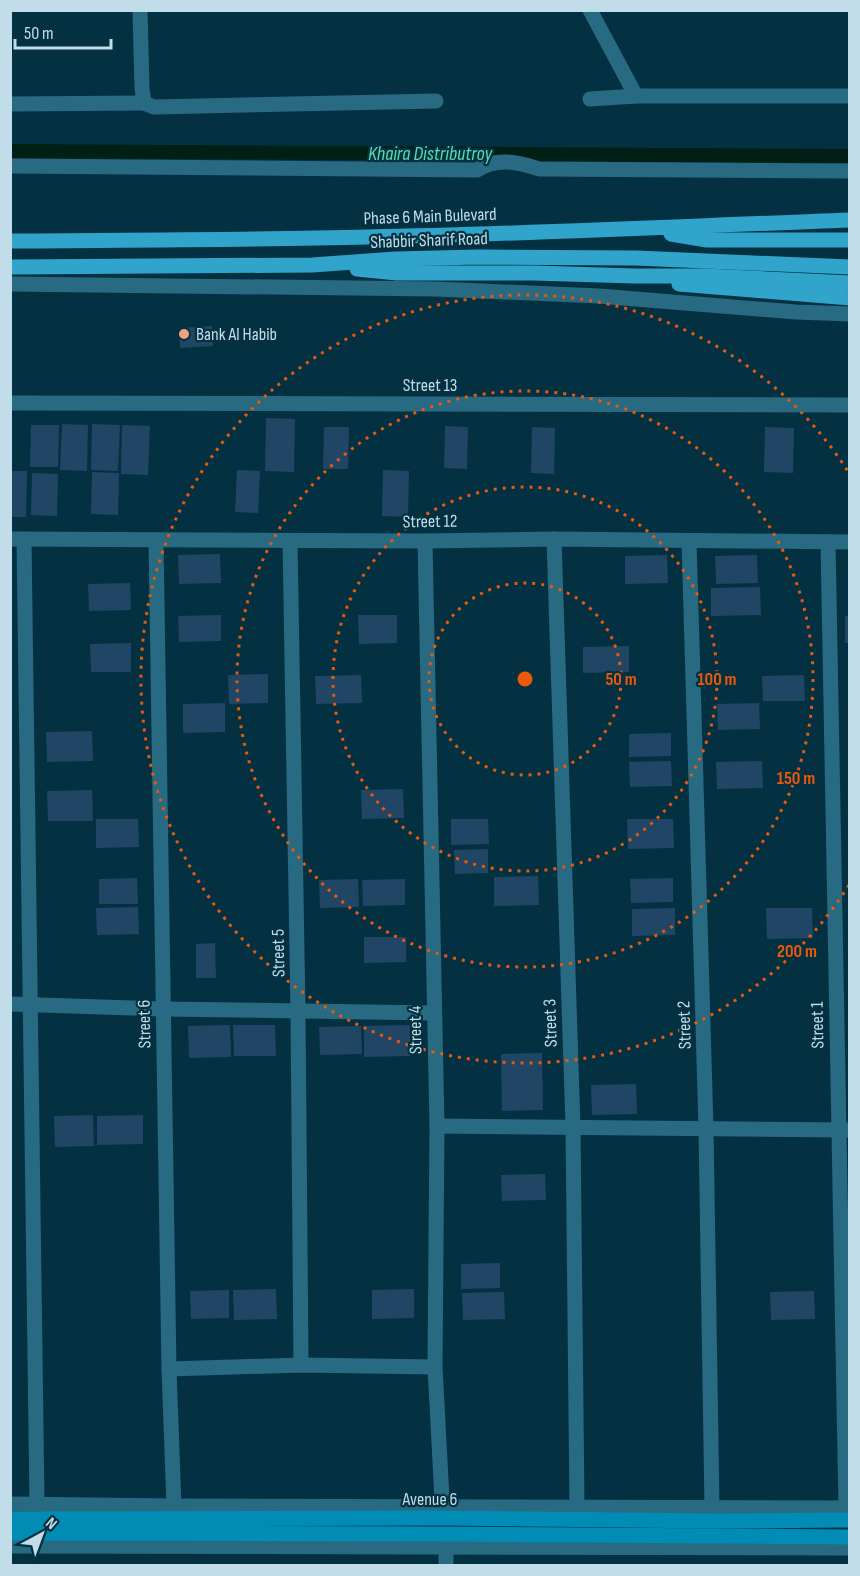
<svg xmlns="http://www.w3.org/2000/svg" width="860" height="1576" font-family="'Sofia Sans Condensed',sans-serif">
<style>
.lines{fill:none;stroke-linecap:round;stroke-linejoin:round}
.canal{stroke:#012015;stroke-width:14}
.building{fill:#214564}
.street{stroke:#296a83;stroke-width:15}
.secondary{stroke:#008cb4;stroke-width:15}
.primary{stroke:#31a4cc;stroke-width:15}
.ring{fill:none;stroke:#e8590c;stroke-width:3;stroke-dasharray:3 6}
.poi-dot{fill:#f1a27b;stroke:#043141;stroke-width:2}
.labels{text-anchor:middle;stroke-width:4.5;stroke-linejoin:round;paint-order:stroke}
.street-label{font-size:18px;fill:#c1dde9;stroke:#043141}
.poi-label{font-size:18px;fill:#c1dde9;stroke:#043141;text-anchor:start}
.water-label{font-size:20px;font-style:italic;fill:#54deae;stroke:#043141}
.centre{fill:#e8590c;stroke:#043141;stroke-width:3}
.ring-label{font-size:18px;text-anchor:middle;font-weight:bold;fill:#e8590c;stroke:#043141;stroke-width:4.5;stroke-linejoin:round;paint-order:stroke}
</style>
<rect width="100%" height="100%" fill="#043141"/>
<g class="lines">
<path class="canal" d="M10 151 850 156"/>
</g>
<g class="building">
<path d="M212 326 213 346 180 348 179 328Z"/>
<path d="M266 418 295 419 294 472 265 471Z"/>
<path d="M62 424 88 425 87 471 60 470Z"/>
<path d="M92 424 120 425 118 471 91 470Z"/>
<path d="M31 425H59L58 467H30Z"/>
<path d="M122 425 150 426 148 475 121 474Z"/>
<path d="M445 426 468 427 467 469 444 468Z"/>
<path d="M324 427H349L348 469H323Z"/>
<path d="M532 427 555 428 554 474 531 473Z"/>
<path d="M765 427 794 428 793 473 764 472Z"/>
<path d="M237 470 260 471 258 513 235 512Z"/>
<path d="M383 470 409 471 408 517 382 516Z"/>
<path d="M10 471H27L26 517H10Z"/>
<path d="M92 472 119 473 118 515 91 514Z"/>
<path d="M32 473 58 474 57 516 31 515Z"/>
<path d="M220 554 221 583 179 584 178 555Z"/>
<path d="M667 555 668 583 625 584V556Z"/>
<path d="M757 555 758 583 716 584 715 556Z"/>
<path d="M130 583 131 610 89 611 88 584Z"/>
<path d="M760 587 761 615 711 616V588Z"/>
<path d="M221 615V641L179 642 178 616Z"/>
<path d="M358 615H397V643L359 644Z"/>
<rect x="845" y="616" width="5" height="27"/>
<path d="M131 643V672H91L90 644Z"/>
<path d="M629 646V672L583 673V647Z"/>
<path d="M268 674V703L229 704 228 675Z"/>
<path d="M361 675 362 703 316 704 315 676Z"/>
<path d="M804 675 805 701H763L762 676Z"/>
<path d="M225 703V732L183 733V704Z"/>
<path d="M759 703 760 729 718 730 717 704Z"/>
<path d="M92 731 93 761 47 762 46 732Z"/>
<path d="M671 733V756L629 757V734Z"/>
<path d="M671 761 672 786 630 787 629 762Z"/>
<path d="M762 761 763 788 717 789 716 762Z"/>
<path d="M403 789 404 818 362 819 361 790Z"/>
<path d="M92 790 93 821H48L47 791Z"/>
<path d="M96 819H138L139 847 96 848Z"/>
<path d="M451 819H488L489 844 451 845Z"/>
<path d="M627 819H673L674 848 628 849Z"/>
<path d="M488 849V873L455 874 454 850Z"/>
<path d="M538 876 539 905 494 906V877Z"/>
<path d="M137 878 138 904H99V879Z"/>
<path d="M673 878V902L631 903 630 879Z"/>
<path d="M358 879 359 907 320 908 319 880Z"/>
<path d="M405 879V905L363 906 362 880Z"/>
<path d="M138 907 139 934 97 935 96 908Z"/>
<path d="M675 908V935L632 936V909Z"/>
<path d="M766 908H812L813 938 767 939Z"/>
<path d="M364 937H406V962L364 963Z"/>
<path d="M215 943 216 978H196V944Z"/>
<path d="M230 1025 231 1057 189 1058 188 1026Z"/>
<path d="M233 1025H275L276 1056H234Z"/>
<path d="M410 1025V1056L364 1057V1026Z"/>
<path d="M361 1026 362 1054 320 1055 319 1027Z"/>
<path d="M542 1053 543 1110 502 1111 501 1054Z"/>
<path d="M636 1084 637 1114 592 1115 591 1085Z"/>
<path d="M93 1115 94 1146 55 1147 54 1116Z"/>
<path d="M143 1115V1144L97 1145V1116Z"/>
<path d="M545 1174 546 1200 502 1201 501 1175Z"/>
<path d="M500 1263V1288L461 1289V1264Z"/>
<path d="M276 1289 277 1319 234 1320 233 1290Z"/>
<path d="M414 1289V1318L372 1319V1290Z"/>
<path d="M229 1290V1318L191 1319 190 1291Z"/>
<path d="M814 1291 815 1319 771 1320 770 1292Z"/>
<path d="M504 1292 505 1319 463 1320 462 1293Z"/>
</g>
<g class="lines">
<g class="street">
<path d="M140 10 142 88 144 103 154 107 436 101"/>
<path d="M590 10 636 96"/>
<path d="M590 99 636 96H850"/>
<path d="M10 104 144 103"/>
<path d="M10 166 477 170C496 157 519 162 539 169L850 171"/>
<path d="M10 284 435 289 599 296 796 312 850 314"/>
<path d="M10 403 850 405"/>
<path d="M10 539 425 541 554 539 850 542"/>
<path d="M24 539 37 1504"/>
<path d="M554 539 573 1127 577 1507"/>
<path d="M156 540 169 1369 174 1506"/>
<path d="M290 541 298 1011 301 1365"/>
<path d="M425 541 437 1126 435 1367 443 1518"/>
<path d="M689 541 706 1128 712 1508"/>
<path d="M828 542 846 1508"/>
<path d="M10 1004 163 1009 434 1013"/>
<path d="M437 1126 850 1130"/>
<path d="M169 1369 301 1365 435 1367"/>
<path d="M10 1504 174 1506 850 1508"/>
<path d="M10 1546 850 1548"/>
<path d="M446 1566V1537"/>
</g>
<g class="secondary">
<path d="M10 1519 443 1518 715 1521 850 1520"/>
<path d="M10 1533 446 1534 850 1537"/>
</g>
<g class="primary">
<path d="M671 234 707 240H850"/>
<path d="M10 241C130 240 249 240 369 237 529 234 689 226 850 220"/>
<path d="M10 267 312 265 396 259 478 257 636 258 850 267"/>
<path d="M357 269 397 273H534L635 276H706L850 283"/>
<path d="M679 284 850 298"/>
</g>
</g>
<g class="ring">
<circle cx="525" cy="679" r="96"/>
<circle cx="525" cy="679" r="192"/>
<circle cx="525" cy="679" r="288"/>
<path d="M849 885A384 384 0 1 1 849 473"/>
</g>
<circle class="poi-dot" cx="184" cy="334" r="6"/>
<g class="labels">
<g class="street-label">
<text transform="translate(430 216) rotate(-2)" y="6">Phase 6 Main Bulevard</text>
<text transform="translate(429 240) rotate(-2)" y="6">Shabbir Sharif Road</text>
<text x="430" y="391">Street 13</text>
<text transform="translate(430 521) rotate(-1)" y="6">Street 12</text>
<text transform="translate(278 953) rotate(-91)" y="6">Street 5</text>
<text transform="translate(550 1023) rotate(-92)" y="6">Street 3</text>
<text transform="translate(144 1024) rotate(-91)" y="6">Street 6</text>
<text transform="translate(684 1025) rotate(-92)" y="6">Street 2</text>
<text transform="translate(817 1025) rotate(-91)" y="6">Street 1</text>
<text transform="translate(415 1030) rotate(-91)" y="6">Street 4</text>
<text x="430" y="1505">Avenue 6</text>
</g>
<g class="poi-label">
<text x="196" y="340">Bank Al Habib</text>
</g>
<g class="water-label">
<text x="430" y="160">Khaira Distributroy</text>
</g>
</g>
<circle cx="525" cy="679" r="9" class="centre"/>
<g class="ring-label">
<text x="621" y="685">50 m</text>
<text x="717" y="685">100 m</text>
<text x="796" y="784">150 m</text>
<text x="797" y="957">200 m</text>
</g>
<rect width="860" height="1576" fill="none" stroke="#c1dde9" stroke-width="24"/>
<g transform="translate(42 1534) rotate(41)" stroke="#043141" stroke-width="4.5" paint-order="stroke">
<path d="M0-4.5L10 22L0 15L-10 22Z" fill="#c1dde9"/>
<text y="-9" font-size="16" font-weight="bold" text-anchor="middle" fill="#c1dde9">N</text>
</g>
<path d="M15 39v9h96v-9" fill="none" stroke="#c1dde9" stroke-width="3"/>
<text x="24" y="39" font-size="18" fill="#c1dde9" stroke="#043141" stroke-width="4.5" paint-order="stroke">50 m</text>
</svg>
